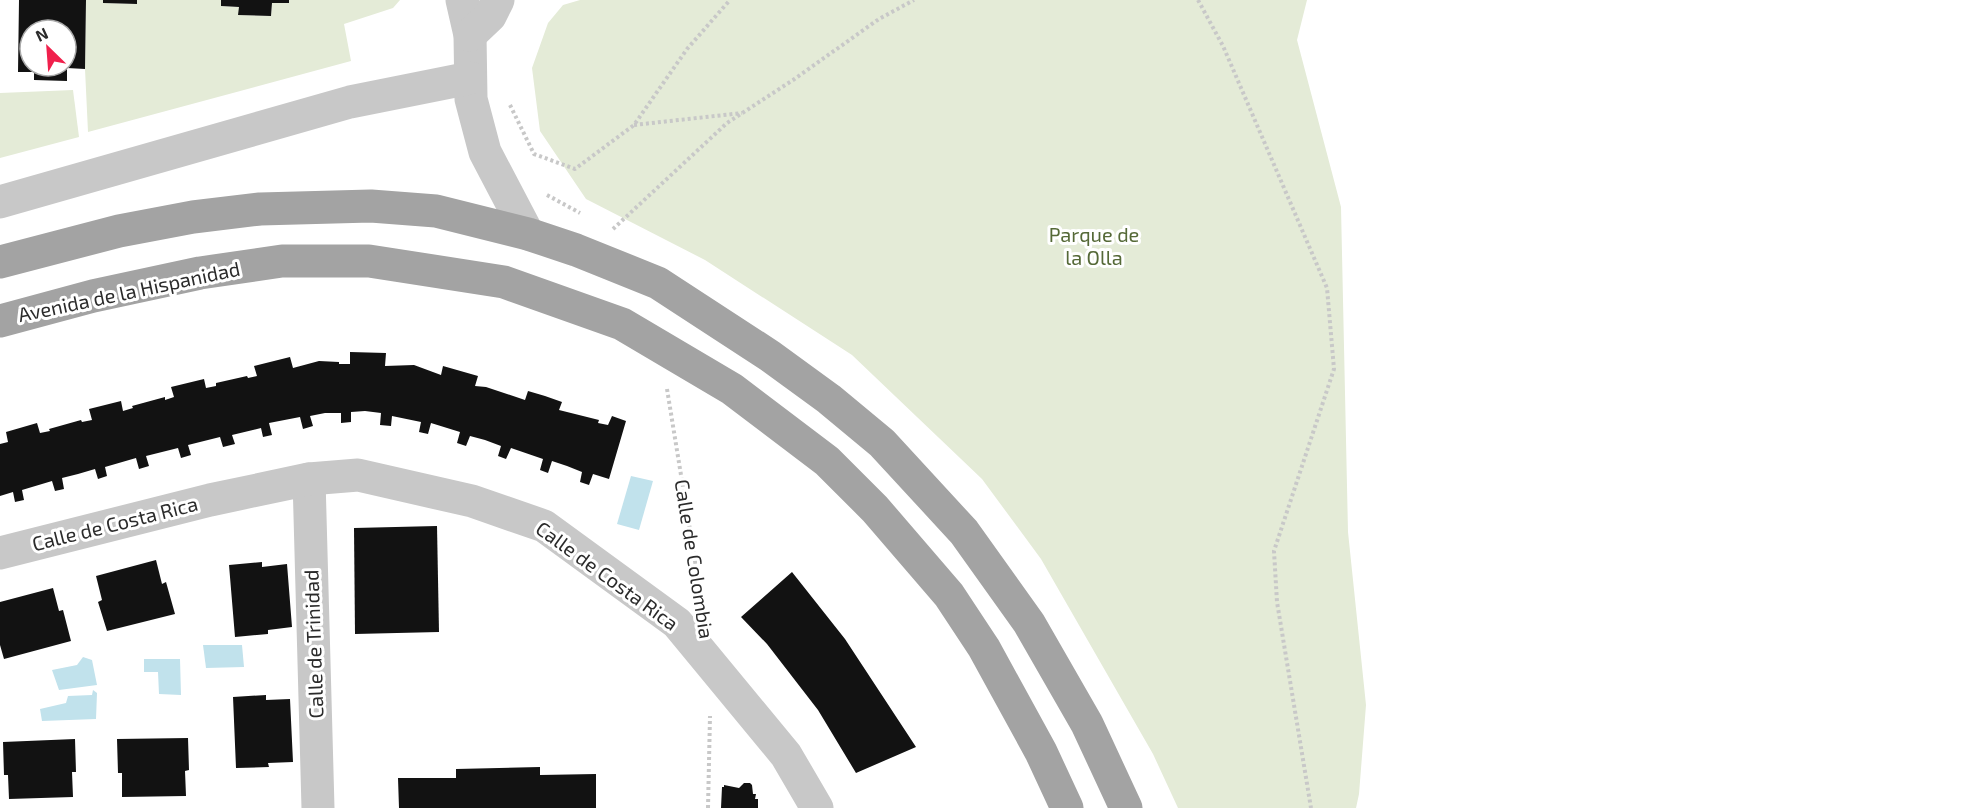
<svg xmlns="http://www.w3.org/2000/svg" width="1973" height="808" font-family="'Exo 2',sans-serif">
<style>
.green{fill:#e4ebd7}
.water{fill:#c1e2ec}
.building{fill:#121212;fill-rule:evenodd}
.lines{fill:none;stroke-linecap:round;stroke-linejoin:round}
.path{stroke:#c8c8c8;stroke-width:4;stroke-dasharray:3 3;stroke-linecap:butt}
.street{stroke:#c8c8c8;stroke-width:33}
.primary{stroke:#a3a3a3;stroke-width:33}
.labels{text-anchor:middle;stroke-width:6;stroke-linejoin:round;paint-order:stroke}
.park-label{font-size:20px;fill:#556937;stroke:#fff}
.street-label{font-size:20px;fill:#2b2b2b;stroke:#fff}
</style>
<rect width="100%" height="100%" fill="#fff"/>
<g class="green">
<path d="M86 0H103L104 3 136 4 137 0H221V6L239 7V15L271 16 272 3H288L289 0H400L393 8 344 24 351 61 88 132 85 69Z"/>
<path d="M580 0H1307L1297 40 1341 207 1348 532 1366 705 1359 794 1356 808H1178L1153 754 1041 559 982 479 852 355 705 260 586 199 540 131 532 68 548 23 563 5Z"/>
<path d="M73 90 79 137 0 158V93Z"/>
</g>
<g class="water">
<path d="M631 476 653 481 639 530 617 524Z"/>
<path d="M203 645H242L244 667 206 668Z"/>
<path d="M83 657 92 660 97 685 59 690 52 670 77 665Z"/>
<path d="M144 659H180L181 695 159 694 158 672H144Z"/>
<path d="M93 690 97 693 96 719 42 721 40 709 66 703 68 696 92 695Z"/>
</g>
<g class="building">
<path d="M19 0H86L85 69 67 68V81L34 80V72H18ZM30 30H66V66H30Z"/>
<path d="M103 0H137V4L103 3Z"/>
<path d="M221 0H289V3H272L271 16 238 15 239 7 221 6Z"/>
<path d="M350 352 386 353 385 366 414 365 441 375 443 366 478 376 475 386 486 387 525 400 528 391 545 396 562 402 559 410 599 420 598 423 608 425 612 416 626 421 609 479 593 474 589 485 580 482 582 472 567 466 552 461 548 473 540 470 543 459 511 448 506 459 498 456 501 446 485 440 470 436 466 446 457 443 460 432 431 423 428 434 419 432 421 422 392 416 391 426 380 425 381 413 365 411 351 412V422L341 423V413H325L310 416 313 426 303 429 300 417 269 423 272 435 263 437 261 428 232 435 235 444 223 447 220 437 188 445 191 455 181 458 178 448 146 456 149 466 139 469 136 458 105 467 107 476 98 479 95 469 78 474 62 478 64 489 55 491 52 481 22 490 24 500 15 502 13 492 0 496V444L8 442 6 432 37 423 40 433 50 431 49 429 81 420 82 422 92 420 89 409 121 401 123 411 133 408 132 406 165 397V400L174 397 171 387 204 379 206 388 216 386V383L247 376 248 378 257 376 254 366 290 357 293 368 319 361 339 362V364H350Z"/>
<path d="M437 526 439 632 355 634 354 528Z"/>
<path d="M156 560 162 584 166 582 175 614 107 631 98 602 102 600 96 576Z"/>
<path d="M262 562V567L287 564 292 627 268 630V634L235 637 229 565Z"/>
<path d="M792 572 845 639 916 747 856 773 818 710 767 644 741 617Z"/>
<path d="M53 588 59 611 63 610 71 641 4 659 0 645V602Z"/>
<path d="M266 695V700L290 699 293 762 268 763 269 767 236 768 233 697Z"/>
<path d="M188 738 189 770 185 771 186 796 122 797V773H118L117 739Z"/>
<path d="M75 739 76 772H72L73 797 9 799 8 775H4L3 742Z"/>
<path d="M540 767V775L596 774V808H399L398 778H456V769Z"/>
<path d="M744 783H750L752 785 753 794H756L755 799H758V808H721L722 787H724V785L739 788Z"/>
</g>
<g class="lines">
<g class="path">
<path d="M1198 0 1223 46 1327 288 1334 369 1274 551 1277 602 1311 808"/>
<path d="M510 105 534 154 575 169 634 125 687 49 730 0"/>
<path d="M634 125 742 113"/>
<path d="M547 195 580 213"/>
<path d="M613 229 727 123 793 80 879 19 914 0"/>
<path d="M667 389 701 598"/>
<path d="M708 808 710 716"/>
</g>
<g class="street">
<path d="M462 0 470 35 471 99 485 152 528 234"/>
<path d="M470 35 490 16 498 0"/>
<path d="M0 202 350 102 470 78"/>
<path d="M309 479 318 808"/>
<path d="M0 553 210 500 309 479 358 475 472 501 544 526 677 623 786 755 817 808"/>
</g>
<g class="primary">
<path d="M0 262 119 231 193 217 260 209 371 206 436 211 528 234 576 250 658 283 770 356 829 399 882 443 964 532 1029 623 1087 724 1126 808"/>
<path d="M0 321 93 296 200 273 282 261H369L504 282 622 324 732 389 827 461 875 509 949 595 984 648 1041 752 1067 808"/>
</g>
</g>
<g class="labels">
<g class="park-label">
<text x="1094" y="242">Parque de<tspan x="1094" dy="23">la Olla</tspan></text>
</g>
<g class="street-label">
<text transform="translate(129 292) rotate(-12)" y="7">Avenida de la Hispanidad</text>
<text transform="translate(115 524) rotate(-14)" y="7">Calle de Costa Rica</text>
<text transform="translate(694 559) rotate(81)" y="7">Calle de Colombia</text>
<text transform="translate(607 576) rotate(36)" y="7">Calle de Costa Rica</text>
<text transform="translate(314 644) rotate(-92)" y="7">Calle de Trinidad</text>
</g>
</g>
<g transform="translate(48 48) rotate(335)"><circle r="28" fill="#ffffff" stroke="#aaaaaa" stroke-width="1.5"/>
<path d="M0-4.5L10 22L0 15L-10 22Z" fill="#f0204c"/>
<text y="-9" font-size="16" font-weight="bold" text-anchor="middle" fill="#2b2b2b">N</text>
</g>
</svg>
